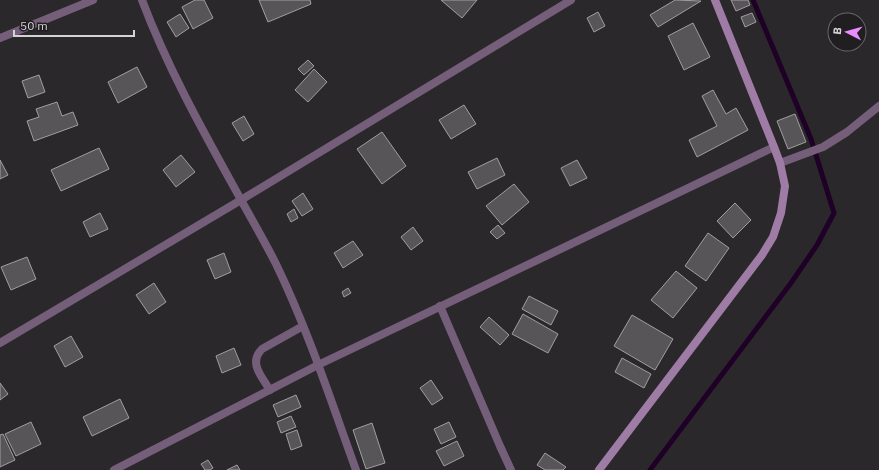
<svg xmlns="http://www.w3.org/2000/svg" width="879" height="470" font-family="'IBM Plex Sans',sans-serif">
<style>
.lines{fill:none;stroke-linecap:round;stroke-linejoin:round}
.stream{stroke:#1f0026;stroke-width:5}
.building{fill:#585559;stroke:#a19ea2}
.lane{stroke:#745e79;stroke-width:8}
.street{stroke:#745e79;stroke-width:8}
.secondary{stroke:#9f7ca6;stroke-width:8}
</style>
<rect width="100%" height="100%" fill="#2b282b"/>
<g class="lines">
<path class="stream" d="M650 470 791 283 817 245 834 213 811 139 753 0"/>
</g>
<g class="building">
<path d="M195 0H204L213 18 193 29 182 7Z"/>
<path d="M259 0H310L311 4 268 22Z"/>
<path d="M441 0H477L462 18Z"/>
<path d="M675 0 701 1 658 27 650 15Z"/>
<path d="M731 0H748L750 5 736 11Z"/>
<path d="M598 12 605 26 594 32 587 18Z"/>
<path d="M752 13 756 22 745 27 741 17Z"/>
<path d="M180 14 189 28 176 37 167 22Z"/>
<path d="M693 23 710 57 684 70 668 36Z"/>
<path d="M308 60 314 66 304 75 298 69Z"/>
<path d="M137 67 147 87 118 103 108 82Z"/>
<path d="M314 69 327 82 308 102 295 90Z"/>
<path d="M39 75 45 92 28 98 22 81Z"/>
<path d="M713 90 726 114 736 108 748 130 697 157 689 140 717 126 702 96Z"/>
<path d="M57 102 62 116 73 112 78 125 34 141 27 121 39 117 36 109Z"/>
<path d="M464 105 476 124 451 139 439 120Z"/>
<path d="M795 114 806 142 788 149 777 121Z"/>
<path d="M244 116 254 134 243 141 232 123Z"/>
<path d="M382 132 406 166 382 184 357 149Z"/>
<path d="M99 148 109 169 61 191 51 170Z"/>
<path d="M181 155 195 172 176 187 163 170Z"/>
<path d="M497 158 505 175 477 189 468 172Z"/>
<path d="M0 160 8 175 0 179Z"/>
<path d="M577 160 587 178 570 186 561 168Z"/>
<path d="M514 184 529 202 502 225 486 206Z"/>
<path d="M303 193 313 209 302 216 292 201Z"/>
<path d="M735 203 751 220 733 238 717 221Z"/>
<path d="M294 209 298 218 291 222 287 214Z"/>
<path d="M100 213 108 229 90 237 83 222Z"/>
<path d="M498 225 505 233 497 239 490 232Z"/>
<path d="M413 227 423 241 411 250 401 237Z"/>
<path d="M708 233 729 248 706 281 685 266Z"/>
<path d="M353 241 363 255 343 268 334 253Z"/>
<path d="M224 253 231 272 215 279 207 260Z"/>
<path d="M27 257 36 279 11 290 1 267Z"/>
<path d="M676 271 697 288 673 318 651 300Z"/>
<path d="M154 283 166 302 149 314 136 295Z"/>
<path d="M348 288 351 293 344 297 342 292Z"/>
<path d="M529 296 558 311 551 325 522 309Z"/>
<path d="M523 314 558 334 548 353 512 334Z"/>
<path d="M632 315 673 339 655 370 614 346Z"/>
<path d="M489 317 509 335 500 345 480 327Z"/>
<path d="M71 336 83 357 65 367 54 346Z"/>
<path d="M234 348 241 365 222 373 216 356Z"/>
<path d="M622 358 651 374 644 388 615 372Z"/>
<path d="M431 380 443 398 432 405 420 388Z"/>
<path d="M0 383 8 394 0 400Z"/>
<path d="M296 395 301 407 278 417 273 405Z"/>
<path d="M120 399 129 418 92 436 83 417Z"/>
<path d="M291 416 296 427 281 433 277 422Z"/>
<path d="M31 422 41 444 16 456 5 434Z"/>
<path d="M449 422 456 437 441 444 434 429Z"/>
<path d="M372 423 385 463 366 469 353 430Z"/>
<path d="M297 430 302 446 291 450 286 434Z"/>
<path d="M3 434 15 460 0 467V435Z"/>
<path d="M457 441 464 456 444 466 436 451Z"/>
<path d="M545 453 566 467 563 470H545L537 465Z"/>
<path d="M208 460 213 468 210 470H205L201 464Z"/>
<path d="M237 465 240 470H227Z"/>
</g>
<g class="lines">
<path class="lane" d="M270 390C262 377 248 363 262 349L303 326"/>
<g class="street">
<path d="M142 0C168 69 204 133 240 198 252 220 265 242 276 264 308 330 331 401 356 470"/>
<path d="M0 38 93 0"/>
<path d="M780 163 823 147 847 132 879 106"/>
<path d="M440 306 500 446 511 470"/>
<path d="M0 343 241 200 571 0"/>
<path d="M114 470 318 365 774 147"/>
</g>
<path class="secondary" d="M599 470 762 255 773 237 781 213 785 186 780 163 774 147 715 0"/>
</g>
<g transform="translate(847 32) rotate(276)"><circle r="19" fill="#211e22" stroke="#696669"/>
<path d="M0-3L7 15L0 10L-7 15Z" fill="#ea8dfc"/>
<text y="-6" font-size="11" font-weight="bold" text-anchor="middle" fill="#d4d2d4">B</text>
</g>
<path d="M14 30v6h120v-6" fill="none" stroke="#d4d2d4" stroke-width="2"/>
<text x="20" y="30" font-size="12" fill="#d4d2d4" stroke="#211e22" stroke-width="3" paint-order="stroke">50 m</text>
</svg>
